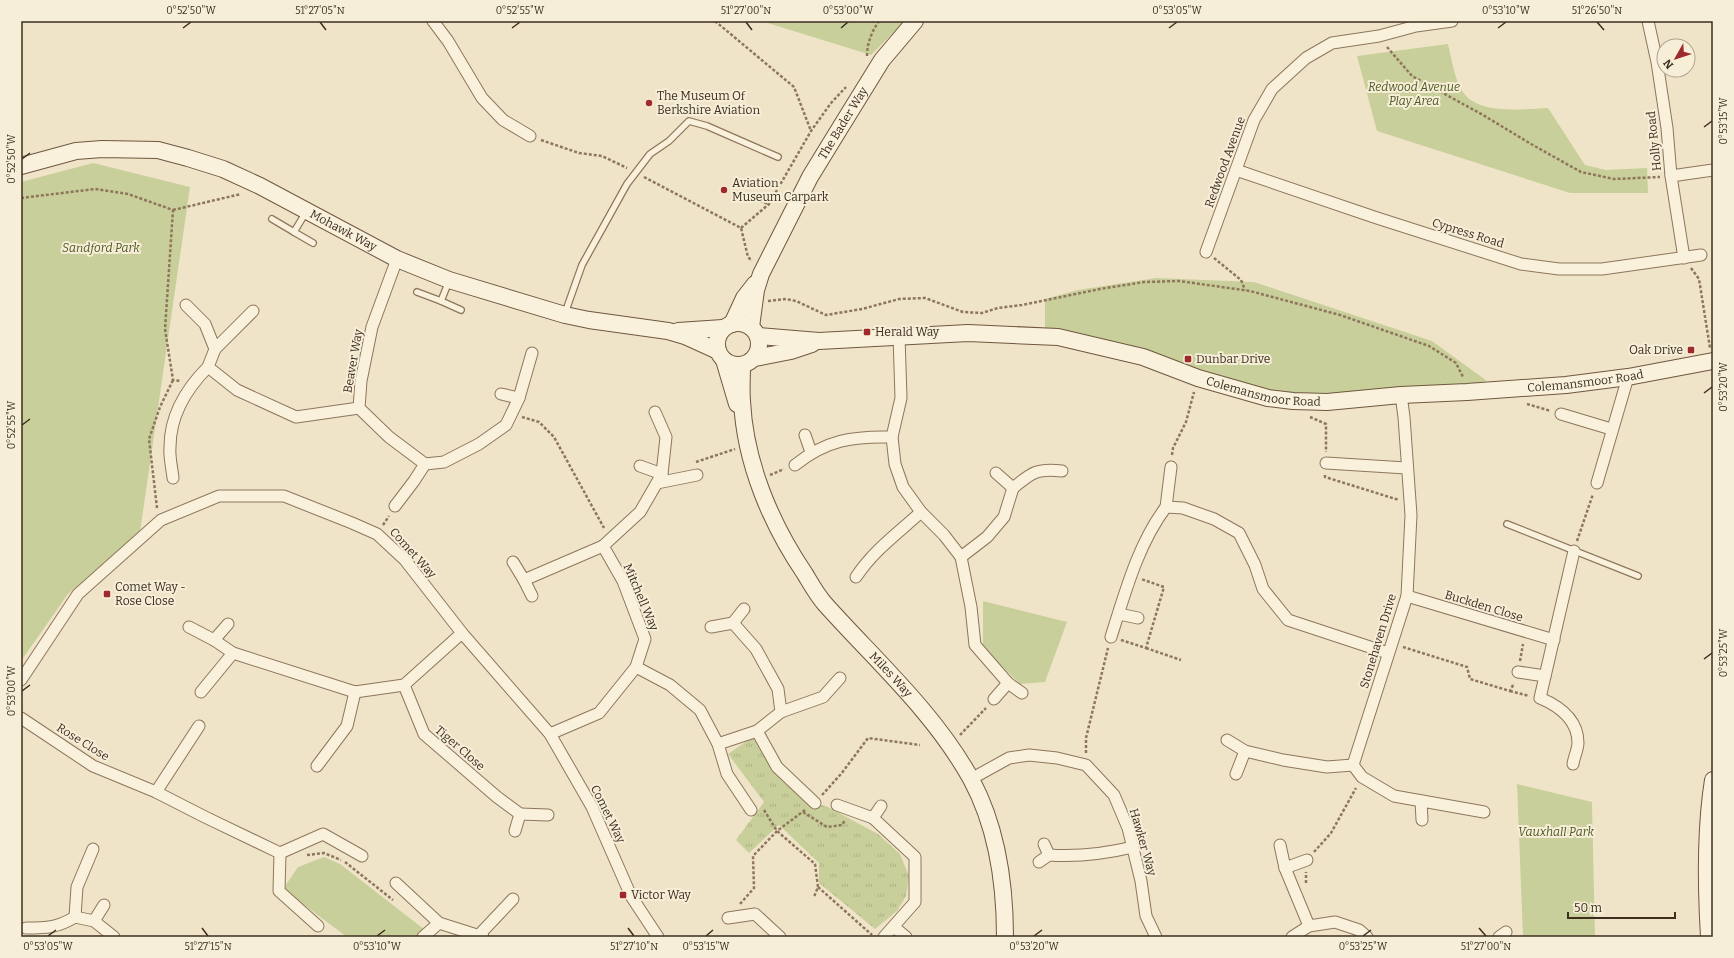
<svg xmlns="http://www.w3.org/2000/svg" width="1734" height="958" font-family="Bitter,serif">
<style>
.grass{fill:url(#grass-tufts)}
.park{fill:#c9cf9b}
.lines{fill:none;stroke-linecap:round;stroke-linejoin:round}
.lane-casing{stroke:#8d765c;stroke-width:8}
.street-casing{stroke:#8d765c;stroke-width:13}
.secondary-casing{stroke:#6f573f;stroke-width:18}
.path{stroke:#8d765c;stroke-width:2.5;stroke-dasharray:3 2;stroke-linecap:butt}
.lane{stroke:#faf1dc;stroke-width:5.5}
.street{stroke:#faf1dc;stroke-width:11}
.secondary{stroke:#faf1dc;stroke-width:16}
.ticks{fill:none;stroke:#3d2e20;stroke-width:1.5}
.poi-dot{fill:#9e2a2b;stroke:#f7eed8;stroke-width:1.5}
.labels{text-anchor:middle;stroke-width:4;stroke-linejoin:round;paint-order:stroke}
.park-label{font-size:12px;font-style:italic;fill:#4d5a26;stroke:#f7eed8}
.poi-label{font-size:12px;fill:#3d2e20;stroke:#f7eed8;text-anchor:start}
.street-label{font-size:12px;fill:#3d2e20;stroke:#f7eed8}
.neatline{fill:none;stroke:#3d2e20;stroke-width:1.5}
.ticks-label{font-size:10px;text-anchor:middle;fill:#3d2e20}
</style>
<defs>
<pattern id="grass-tufts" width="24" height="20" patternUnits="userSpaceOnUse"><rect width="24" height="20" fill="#c9cf9b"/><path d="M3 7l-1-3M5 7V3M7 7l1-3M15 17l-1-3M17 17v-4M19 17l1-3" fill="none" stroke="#aeb285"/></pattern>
</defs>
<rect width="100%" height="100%" fill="#f0e4c8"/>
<path class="grass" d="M754 736 807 802 826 806 878 834 900 854 909 876 906 896 897 911 875 929 819 883V863L779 825 749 853 736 840 764 802 728 754Z"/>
<g class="park">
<path d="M761 21H905L871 55Z"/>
<path d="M1448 44C1451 57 1455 79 1461 89 1475 116 1523 109 1548 108L1585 165 1606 170 1647 168 1648 193H1570L1377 131 1357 56Z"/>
<path d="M93 163 190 187 140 532 68 594 21 661V182Z"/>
<path d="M1156 278 1254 282 1432 341 1487 381 1466 385 1310 396 1261 389 1097 337 1045 329V299L1078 290Z"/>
<path d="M983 601 1067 622 1045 682 1020 684 983 648Z"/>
<path d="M1517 784 1592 802 1595 937H1523Z"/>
<path d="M324 857 340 864 425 930 417 937H347L283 889 298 867Z"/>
</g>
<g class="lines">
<g class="lane-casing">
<g id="lane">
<path d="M306 212 294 232 313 243"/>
<path d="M272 219 294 232"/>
<path d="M449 281 441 301 461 310"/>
<path d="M417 292 441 301"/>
<path d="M565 313 582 265 627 184 650 154 669 141 689 121 707 126 778 157"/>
<path d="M1507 524 1638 576"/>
</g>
</g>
<g class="street-casing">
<g id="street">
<path d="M433 21 448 41 482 98 503 120 530 136"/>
<path d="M1648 21 1657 62 1667 128 1671 176 1684 258"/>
<path d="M1236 170 1377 218 1521 264 1559 269H1602L1701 255"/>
<path d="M1671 176 1713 170"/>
<path d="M1206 252 1254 120 1272 89 1306 58 1332 43 1379 36 1416 26 1452 21"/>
<path d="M397 259 372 327 361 381 359 408 389 437 425 464 444 462 479 444 506 425 519 398 532 353"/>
<path d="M186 305 205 324 215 349 208 367 237 390 296 417 359 408"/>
<path d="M899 336 901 398 892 437 895 464 903 487 921 512 944 535 961 557 971 607 975 645 1008 683 994 699"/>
<path d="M215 349 253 311"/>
<path d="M501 394 519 398"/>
<path d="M1401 395 1404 417 1411 515 1407 596 1353 765 1362 777 1394 796 1484 812"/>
<path d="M1561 414 1611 429"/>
<path d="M805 435 811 452"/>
<path d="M1326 463 1406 468"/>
<path d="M795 465C826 440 853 436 892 437"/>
<path d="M640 466 662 474"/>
<path d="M173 478C172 468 169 457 170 447 170 415 186 389 208 367"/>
<path d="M657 483 697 475"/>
<path d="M1597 483 1628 377"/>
<path d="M1013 488C1032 472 1038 468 1062 471"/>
<path d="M395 506 414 481 425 464"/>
<path d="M1166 507 1171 467"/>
<path d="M961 557 987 537 1004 517 1013 488 996 473"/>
<path d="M513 562 524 580 603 546"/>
<path d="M856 577C874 550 897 534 921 512"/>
<path d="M524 580 532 596"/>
<path d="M1407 596 1554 640"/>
<path d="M1119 614 1138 618"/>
<path d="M733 623 744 609"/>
<path d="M189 627 214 640 233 653 355 692 404 685 462 633"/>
<path d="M711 627 733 623 756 649 778 689 781 712 757 731 718 744"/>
<path d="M1111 637C1125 593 1138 544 1166 507L1183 508 1214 519 1239 533 1255 565 1263 589 1288 620 1388 653"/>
<path d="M214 640 228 624"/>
<path d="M636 667 670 685 700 710 718 744 727 774 751 810"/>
<path d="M1518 672 1545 676"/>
<path d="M21 680 78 594 161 520 219 496H284L352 523 377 534 405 560 462 633 550 734 592 807 631 896 658 937"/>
<path d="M1008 683 1022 693"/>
<path d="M404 685 424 734 497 797 520 814 515 831"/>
<path d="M201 692 233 653"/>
<path d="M781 712 823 697 840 678"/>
<path d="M21 718 93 766 156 792 205 817 280 853 279 891 318 926"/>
<path d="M757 731 777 767 815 803"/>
<path d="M550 734 599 713 636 667 645 639 623 581 603 546 640 512 662 474 666 437 655 412"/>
<path d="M1227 740 1245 751 1283 760 1327 767 1353 765"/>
<path d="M1573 764C1574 757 1578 749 1578 743 1578 719 1559 706 1540 698L1574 551"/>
<path d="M317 766 347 726 355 692"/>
<path d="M1236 774 1245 751"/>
<path d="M971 779 1009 758 1029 755 1057 758 1086 765 1114 795 1128 828 1141 881 1146 916 1156 937"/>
<path d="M156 792 199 726"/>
<path d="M1421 801 1422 820"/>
<path d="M837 805 873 818 915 857V902L884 937"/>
<path d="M520 814 548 815"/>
<path d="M873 818 881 806"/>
<path d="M1044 844 1049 855"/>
<path d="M1280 845 1285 868 1309 926"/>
<path d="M280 853 323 834 362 856"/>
<path d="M1039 862 1049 855C1078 857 1104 854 1133 847"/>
<path d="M1285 868 1307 860"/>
<path d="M396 883 439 923 483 937"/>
<path d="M75 917 77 887 93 849"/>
<path d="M728 918 755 914 780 937"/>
<path d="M94 921 104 905"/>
<path d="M894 927 906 937"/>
<path d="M26 928C46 928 57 928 75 917L94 921 114 937"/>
<path d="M479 935 513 899"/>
<path d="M423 937 439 923"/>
<path d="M1292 937 1309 926 1335 922 1359 930 1367 937"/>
<path d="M1499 937 1506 932"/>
</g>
</g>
<g class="secondary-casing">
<g id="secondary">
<path id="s1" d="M21 166 76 151 102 149 158 150 188 158 223 169 260 186 397 259 449 280 565 315 589 320 668 331 685 336 718 351"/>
<circle cx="738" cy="344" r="21"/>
<path d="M732 324 744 298 755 284"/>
<path id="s2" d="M751 327 756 290 761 274 810 177 840 128 882 60 915 21"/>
<path d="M678 331 723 328"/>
<path id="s3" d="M758 336 819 341 968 333 1058 337 1143 357 1198 378 1268 398 1293 401 1327 402 1401 395 1467 392 1566 385 1628 377 1713 361"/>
<path d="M755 358 791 351 812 344"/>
<path d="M724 360 737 404"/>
<path id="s4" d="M742 365C742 377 741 389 742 401 745 463 771 524 805 574 811 584 817 595 825 604 875 660 934 712 971 779 997 827 1005 883 1005 937"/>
<path d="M1709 937C1706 887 1705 830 1713 780"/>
</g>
</g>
<g class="path">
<path d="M715 21 794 87 811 131"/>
<path d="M1387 47 1412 76 1483 115 1531 144 1581 172 1614 179 1660 177"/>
<path d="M867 56C867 43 872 31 879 21"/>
<path d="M541 140 579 153 602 156 627 168"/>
<path d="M644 177 741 228 748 257 752 261"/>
<path d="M21 198 95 189 128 194 173 210 165 329 173 380 181 381"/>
<path d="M750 198 769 204"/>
<path d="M173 210 241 194"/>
<path d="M741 228 769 204 811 131 831 103 846 87"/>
<path d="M1214 258 1241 280 1245 290"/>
<path d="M1691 268 1699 279 1710 348"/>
<path d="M768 301 786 299 796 301 826 315 862 309 899 299 925 298 963 312 982 313 998 308 1022 305 1100 289 1144 282 1179 281 1250 291 1340 315 1429 346 1456 363 1463 377"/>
<path d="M1527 404 1551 411"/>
<path d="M522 417 539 422 554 437 604 528"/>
<path d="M1310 417 1326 424V452"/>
<path d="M1172 455 1173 448 1186 422 1194 392"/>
<path d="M696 462 735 449"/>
<path d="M770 475 784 469"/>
<path d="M1325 475V477L1399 500"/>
<path d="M157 508 149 439 160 407 173 380"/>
<path d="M383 525 389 516"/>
<path d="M1577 541 1593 494"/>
<path d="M1121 640 1146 648 1164 587 1141 579"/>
<path d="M1403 647 1467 667 1470 679 1510 691 1514 683"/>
<path d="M1146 648 1181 660"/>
<path d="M1520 661 1523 644"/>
<path d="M1510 691 1529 696"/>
<path d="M960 735 986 708"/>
<path d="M1086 753V738L1108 648"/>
<path d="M822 795 841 774 868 738 920 745"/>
<path d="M764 810 777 831 815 864 818 887 814 897"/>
<path d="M803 812 827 827 842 825 845 820"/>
<path d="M1314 852 1331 833 1356 788"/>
<path d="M307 855 324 853 341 860"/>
<path d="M345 862 393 900"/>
<path d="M1306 883V872"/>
<path d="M818 887 872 935"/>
<path d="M740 904 754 888 753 856 777 831 805 810"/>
</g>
<use href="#lane" class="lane"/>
<use href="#street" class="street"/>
<use href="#secondary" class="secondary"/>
</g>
<path class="ticks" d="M320 22 326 30M746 22 752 30M1597 22 1604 30M183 28 191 22M512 28 520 22M841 28 848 22M1169 28 1177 22M1498 28 1506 22M1704 127 1712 121M22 159 30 153M1704 393 1712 387M22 425 30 419M1704 659 1712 653M22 691 30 685M202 928 208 936M628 928 634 936M1479 928 1486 936M48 936 56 930M377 936 385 930M706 936 713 930M1034 936 1042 930M1363 936 1371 930"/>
<g class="poi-dot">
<circle cx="649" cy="103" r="4"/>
<circle cx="724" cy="190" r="4"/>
<rect x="863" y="328" width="8" height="8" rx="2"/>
<rect x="1687" y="346" width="8" height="8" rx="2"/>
<rect x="1184" y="355" width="8" height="8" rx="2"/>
<rect x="103" y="590" width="8" height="8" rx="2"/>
<rect x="619" y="891" width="8" height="8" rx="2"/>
</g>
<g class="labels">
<g class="park-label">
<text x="1414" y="91">Redwood Avenue<tspan x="1414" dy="14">Play Area</tspan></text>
<text x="101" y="252">Sandford Park</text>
<text x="1556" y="836">Vauxhall Park</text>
</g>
<g class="poi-label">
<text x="657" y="100">The Museum Of<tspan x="657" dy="14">Berkshire Aviation</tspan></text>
<text x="732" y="187">Aviation<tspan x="732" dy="14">Museum Carpark</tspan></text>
<text x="875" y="336">Herald Way</text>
<text x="1683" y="354" text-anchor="end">Oak Drive</text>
<text x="1196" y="363">Dunbar Drive</text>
<text x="115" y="591">Comet Way -<tspan x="115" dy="14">Rose Close</tspan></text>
<text x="631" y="899">Victor Way</text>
</g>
<g class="street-label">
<text dy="4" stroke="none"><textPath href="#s2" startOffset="226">The Bader Way</textPath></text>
<text transform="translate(1654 141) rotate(-96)" y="4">Holly Road</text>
<text transform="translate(1225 162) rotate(-70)" y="4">Redwood Avenue</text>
<text dy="4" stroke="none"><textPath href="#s1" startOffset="342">Mohawk Way</textPath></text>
<text transform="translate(1468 233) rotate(17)" y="4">Cypress Road</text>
<text transform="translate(353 361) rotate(-80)" y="4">Beaver Way</text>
<text dy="4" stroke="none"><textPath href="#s3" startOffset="838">Colemansmoor Road</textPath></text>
<text dy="4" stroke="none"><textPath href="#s3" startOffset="514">Colemansmoor Road</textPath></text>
<text transform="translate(413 553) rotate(48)" y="4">Comet Way</text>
<text transform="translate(641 597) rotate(67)" y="4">Mitchell Way</text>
<text transform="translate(1484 606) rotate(17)" y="4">Buckden Close</text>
<text transform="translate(1378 641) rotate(-73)" y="4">Stonehaven Drive</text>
<text dy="4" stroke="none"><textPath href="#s4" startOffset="355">Miles Way</textPath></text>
<text transform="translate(83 742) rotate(32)" y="4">Rose Close</text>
<text transform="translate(460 748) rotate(41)" y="4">Tiger Close</text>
<text transform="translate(608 814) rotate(64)" y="4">Comet Way</text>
<text transform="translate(1143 842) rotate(74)" y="4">Hawker Way</text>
</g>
</g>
<rect width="1734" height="958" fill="none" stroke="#f7eed8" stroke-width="44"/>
<g transform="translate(1676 58) rotate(231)"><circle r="19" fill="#f7eed8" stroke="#ada18e"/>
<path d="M0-3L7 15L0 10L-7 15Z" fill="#9e2a2b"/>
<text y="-6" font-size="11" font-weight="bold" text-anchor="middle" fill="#3d2e20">N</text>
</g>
<path d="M1568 912v6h107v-6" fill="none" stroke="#3d2e20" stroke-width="2"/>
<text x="1574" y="912" font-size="12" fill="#3d2e20" stroke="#f7eed8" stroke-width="3" paint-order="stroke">50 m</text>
<rect x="22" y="22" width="1690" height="914" class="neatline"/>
<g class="ticks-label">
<text x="191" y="14">0°52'50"W</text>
<text x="320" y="14">51°27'05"N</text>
<text x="520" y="14">0°52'55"W</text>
<text x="746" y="14">51°27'00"N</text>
<text x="848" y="14">0°53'00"W</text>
<text x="1177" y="14">0°53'05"W</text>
<text x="1506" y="14">0°53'10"W</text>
<text x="1597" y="14">51°26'50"N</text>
<text transform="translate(1723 121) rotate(-90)" y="4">0°53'15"W</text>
<text transform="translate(11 159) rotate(-90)" y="4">0°52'50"W</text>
<text transform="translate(1723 387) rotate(-90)" y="4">0°53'20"W</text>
<text transform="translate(11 425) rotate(-90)" y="4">0°52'55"W</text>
<text transform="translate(1723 653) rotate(-90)" y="4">0°53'25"W</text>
<text transform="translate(11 691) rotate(-90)" y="4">0°53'00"W</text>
<text x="48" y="950">0°53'05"W</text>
<text x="208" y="950">51°27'15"N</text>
<text x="377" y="950">0°53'10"W</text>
<text x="634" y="950">51°27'10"N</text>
<text x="706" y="950">0°53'15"W</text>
<text x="1034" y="950">0°53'20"W</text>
<text x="1363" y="950">0°53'25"W</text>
<text x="1486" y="950">51°27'00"N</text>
</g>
</svg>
